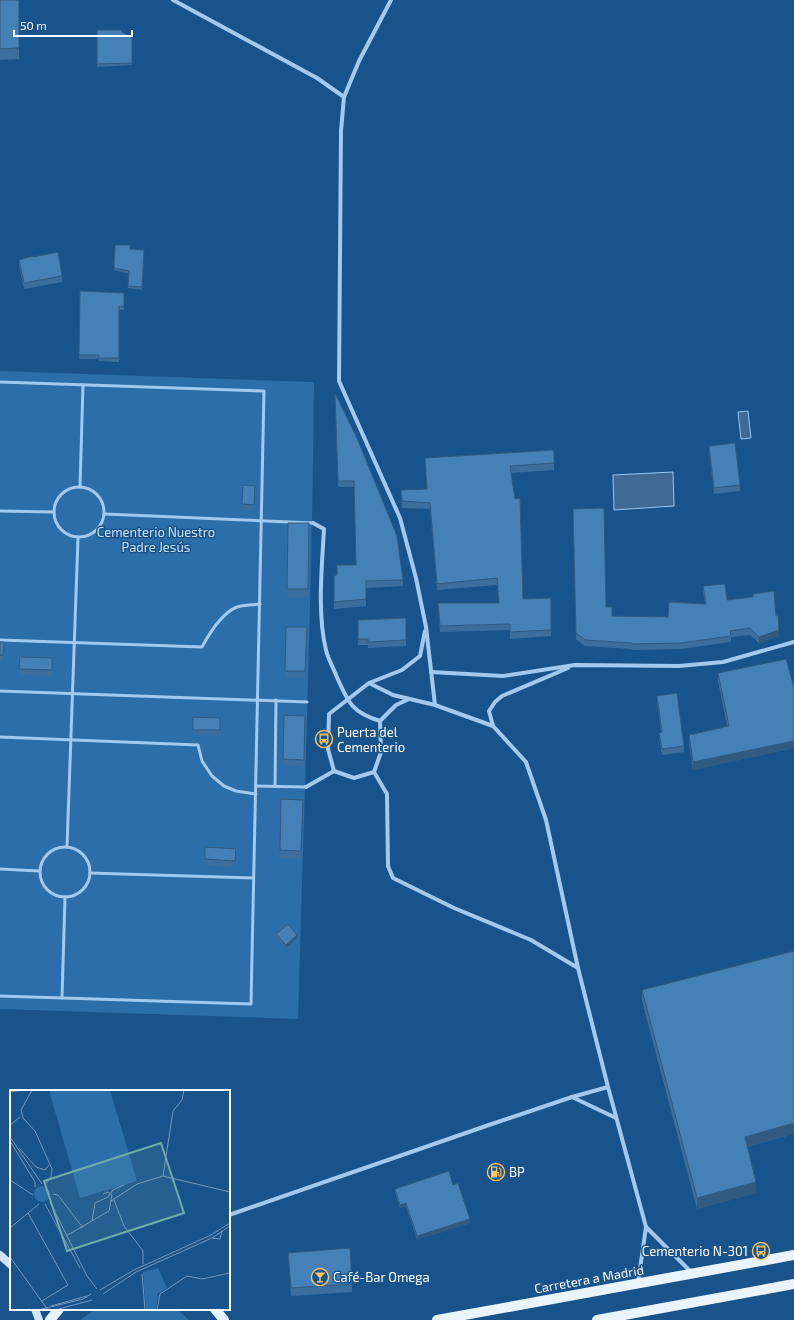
<svg xmlns="http://www.w3.org/2000/svg" width="794" height="1320" font-family="'Exo 2',sans-serif">
<style>
.green{fill:#2b6eaa}
.water{fill:#406a93;stroke:#96c6f0}
.lines{fill:none;stroke-linecap:round;stroke-linejoin:round}
.lane{stroke:#a3caee;stroke-width:3}
.street{stroke:#a3caee;stroke-width:4}
.secondary{stroke:#d0e5fa;stroke-width:8}
.primary{stroke:#eaf4ff;stroke-width:10}
.wall{fill:#3b6e9d}
.shaded-wall{fill:#305a7f}
.building{fill:#4580b6;stroke:#305a7f}
.labels{text-anchor:middle;stroke-width:3;stroke-linejoin:round;paint-order:stroke}
.park-label{font-size:13px;fill:#c9e3fa;stroke:#19538c}
.poi-label{font-size:13px;fill:#fff;stroke:#19538c;text-anchor:start}
.street-label{font-size:13px;fill:#fff;stroke:#19538c}
.inset-road{fill:none;stroke:#7598ba;stroke-width:1}
.view{fill:#6fada8;fill-opacity:0.15;stroke:#6fada8;stroke-width:2}
.inset-edge{fill:none;stroke:#fff;stroke-width:2}
</style>
<rect width="100%" height="100%" fill="#19538c"/>
<g class="green">
<path d="M0 371 314 382C312 594 304 807 298 1019L0 1009Z"/>
<path d="M96 1309H173L179 1311 189 1320H80Z"/>
</g>
<g class="water">
<path d="M748 411 751 438 741 439 738 412Z"/>
<path d="M673 472 674 506 614 510 613 475Z"/>
</g>
<g class="lines">
<g class="lane">
<path d="M0 382 264 391 251 1004 0 996"/>
<circle cx="79" cy="512" r="25"/>
<path d="M80 487 83 385"/>
<path d="M0 511 54 512"/>
<path d="M105 514 313 523"/>
<path d="M0 640 202 647C209 634 222 613 237 607 244 605 253 605 260 604"/>
<path d="M0 691 307 702"/>
<path d="M0 737 198 745 202 761 212 776 224 786 236 791 256 794"/>
<path d="M256 786 306 787"/>
<path d="M275 786 276 700"/>
<circle cx="65" cy="872" r="25"/>
<path d="M67 847 78 538"/>
<path d="M0 869 39 871"/>
<path d="M90 873 253 878"/>
<path d="M62 998 65 897"/>
</g>
<g class="street">
<path d="M173 0 317 78 344 97"/>
<path d="M391 0 359 61 344 97 341 131 339 381 400 518 416 578 426 627 435 705"/>
<path d="M313 523 324 529C322 566 317 613 326 650 328 659 333 667 336 675 348 702 351 712 380 721L381 752 374 772 387 794 388 866 393 878 454 908 531 940 578 968"/>
<path d="M431 672 503 676 575 665 679 666 723 662 794 642"/>
<path d="M369 683 402 670 420 656 425 631"/>
<path d="M380 721 396 705 409 699"/>
<path d="M493 726 489 711 495 702 502 696 568 668"/>
<path d="M334 771 328 749 329 714 369 683 393 695 435 705 493 726 526 762 546 820 578 968 608 1087 646 1227 638 1283"/>
<path d="M306 787 334 771 354 778 374 772"/>
<path d="M572 1097 616 1118"/>
<path d="M229 1215 486 1126 572 1097 608 1087"/>
<path d="M646 1227 691 1272"/>
</g>
<g class="secondary">
<path d="M0 1255 11 1265"/>
<path d="M35 1309 39 1320"/>
</g>
<g class="primary">
<path d="M215 1309 224 1320"/>
<path d="M50 1320 59 1309"/>
<path d="M437 1320 794 1255"/>
<path d="M597 1320 794 1284"/>
</g>
</g>
<g class="wall">
<path d="M0 0H19V59L0 60Z"/>
<path d="M97 30 122 32 132 37V65L97 67Z"/>
<path d="M115 245 130 249 144 250 142 290 128 288 129 274 114 270Z"/>
<path d="M19 260 62 276V282L24 289 19 266Z"/>
<path d="M80 291 124 293V310H119V362L99 361V359H79Z"/>
<path d="M335 393 403 580V586L366 588V606L334 609V576L356 565 354 487H338Z"/>
<path d="M709 446 740 485V491L714 494 709 452Z"/>
<path d="M554 450V470L511 473 523 599 551 598V636L510 639V630L440 632 438 603H499L497 585 437 590 430 509 402 508 401 490 427 489 425 458Z"/>
<path d="M243 485 255 486 254 510H242Z"/>
<path d="M573 509 606 607 612 616 668 617 705 604 703 592V586L727 600 753 597V594L776 616 779 636 759 643 750 635 731 637V642L681 649 632 650V649L585 646 576 639Z"/>
<path d="M288 523H309L308 597H287Z"/>
<path d="M406 618V646L368 648V645H358V620Z"/>
<path d="M286 627H307L305 677H285Z"/>
<path d="M0 642 4 648 3 661H0Z"/>
<path d="M52 658V676L19 675V669Z"/>
<path d="M718 673 794 687V748L693 770 689 743V735L727 726 718 681Z"/>
<path d="M657 696 684 746V752L662 755 659 738V733L661 732 657 702Z"/>
<path d="M284 715 305 716 304 766 283 765Z"/>
<path d="M193 717 220 718V736L193 735Z"/>
<path d="M281 799 303 808 301 859 280 858Z"/>
<path d="M205 847 236 849 235 866 205 865Z"/>
<path d="M276 934 297 938 286 948 276 937Z"/>
<path d="M794 951V1134L747 1147 756 1193 697 1209 642 1001V990Z"/>
<path d="M453 1185 470 1223 417 1240 406 1206 400 1208 395 1193V1189Z"/>
<path d="M288 1253 352 1284V1292L291 1296Z"/>
</g>
<g class="shaded-wall">
<path d="M779 630V636L759 643V637Z"/>
<path d="M794 741V748L693 770V762Z"/>
<path d="M297 935V938L286 948V945Z"/>
<path d="M794 1123V1134L745 1147V1137Z"/>
<path d="M756 1182V1193L697 1209V1198Z"/>
<path d="M406 1203V1206L400 1208V1205Z"/>
<path d="M470 1219V1223L417 1240V1236Z"/>
</g>
<g class="building">
<path d="M0 0H19V48L0 49Z"/>
<path d="M97 30H121L122 32 132 37V63L97 64Z"/>
<path d="M115 245H130V249L144 250 142 287 128 286 129 271 114 268Z"/>
<path d="M58 252 62 276 24 283 19 260 33 256V257Z"/>
<path d="M80 291 124 293V307L119 306V358H99V355H79Z"/>
<path d="M335 393 357 438 397 536 403 580 366 581V599L334 602V576L337 575V565H356L354 481H338Z"/>
<path d="M735 443 740 485 714 488 709 446Z"/>
<path d="M554 450V463L510 466 515 499 520 498 523 599 551 598V630L510 632V624L440 626 438 603H499L497 578 437 584 430 503 402 501 401 490 427 489 425 458Z"/>
<path d="M243 485 255 486 254 505 242 504Z"/>
<path d="M604 508 606 607H612V616L668 617 669 602 706 604 703 586 725 584 727 600 753 597V594L774 591 776 616 778 615 779 630 759 637 750 628 730 631 731 636 681 643 632 644V643L585 640 576 633 573 509Z"/>
<path d="M288 523H309L308 589H287Z"/>
<path d="M406 618V640L368 642V639H358V620Z"/>
<path d="M286 627H307L305 671H285Z"/>
<path d="M0 642H4L3 655H0Z"/>
<path d="M20 657 52 658V670L19 669Z"/>
<path d="M786 659 794 687V741L693 762 689 735 729 726 718 673Z"/>
<path d="M677 693 684 746 662 749 659 733 662 732 657 696Z"/>
<path d="M284 715 305 716 304 760 283 759Z"/>
<path d="M193 717 220 718V730H193Z"/>
<path d="M281 799 303 800 301 851 280 850Z"/>
<path d="M205 847 236 849 235 861 205 859Z"/>
<path d="M288 924 297 935 286 945 276 934Z"/>
<path d="M794 951V1123L745 1137 756 1182 697 1198 642 990Z"/>
<path d="M449 1171 453 1185 458 1183 470 1219 417 1236 406 1203 400 1205 395 1189Z"/>
<path d="M350 1248 352 1284 291 1288 288 1253Z"/>
</g>
<defs>
<g id="bus-ring" transform="scale(0.9)"><circle r="9.5" fill="#19538c" stroke="#ffc660" stroke-width="1.5"/><path d="M-5-6H5V4H4V6H2V4H-2V6H-4V4H-5ZM-3.5-4V0h7V-4ZM-3.5 1.2v1.5H-2V1.2ZM2 1.2v1.5H3.5V1.2Z" fill="#ffc660"/></g>
<g id="fuel-ring" transform="scale(0.9)"><circle r="9.5" fill="#19538c" stroke="#ffc660" stroke-width="1.5"/><path d="M-5.5-6h7V0h2V4h1.3V-2.5L3-4.5l.8-.8L6-3V5H2.5V1h-1V6h-7ZM-4.2-4.7v3.2H.2V-4.7Z" fill="#ffc660"/></g>
<g id="bar-ring" transform="scale(0.9)"><circle r="9.5" fill="#19538c" stroke="#ffc660" stroke-width="1.5"/><path d="M-6-5H6L.8 .8V4.5H3.5V6h-7V4.5H-.8V.8Z" fill="#ffc660"/></g>
</defs>
<g fill-rule="evenodd">
<use href="#bus-ring" x="324" y="739"/>
<use href="#fuel-ring" x="496" y="1172"/>
<use href="#bus-ring" x="761" y="1251"/>
<use href="#bar-ring" x="320" y="1277"/>
</g>
<g class="labels">
<g class="park-label">
<text x="156" y="537">Cementerio Nuestro<tspan x="156" dy="15">Padre Jesús</tspan></text>
</g>
<g class="poi-label">
<text x="337" y="737">Puerta del<tspan x="337" dy="15">Cementerio</tspan></text>
<text x="509" y="1177">BP</text>
<text x="748" y="1256" text-anchor="end">Cementerio N-301</text>
<text x="333" y="1282">Café-Bar Omega</text>
</g>
<g class="street-label">
<text transform="translate(589 1279) rotate(-10)" y="5">Carretera a Madrid</text>
</g>
</g>
<g transform="translate(10 1090)">
<rect width="220" height="220" fill="#19538c"/>
<path d="M39 0H100L127 91 70 108ZM24 104a8 8 0 1 1 16 0a8 8 0 1 1-16 0ZM148 178 157 198 148 204 146 220H136L133 182Z" fill="#2b6eaa"/>
<path class="inset-road" d="M22 0 11 20 13 28 25 41 42 79 41 87 35 95M0 2 14 0M0 35 10 27M0 47 32 94M0 51 25 92V97M9 58 26 77 35 80 39 75M153 86 163 21 172 10 174 0M0 90 23 105M43 104 48 105 73 138M104 110 114 136 133 161V174M101 111 127 94 153 86 220 102M40 112 77 186 87 199M35 114 70 178M18 123 58 195 32 211M82 131 85 113 98 107 103 100 114 95M0 138 29 114M56 146 99 121 102 105 98 102 93 104M202 148 210 149 212 141M0 167 38 220M132 184 135 220M90 200 124 180 201 145 220 133M93 204 126 182 202 148 220 136M41 216 77 206M28 220 73 209 81 204M45 220 82 210M147 220 150 204 177 186 192 189 220 183"/>
<path class="view" d="M151 53 174 123 57 161 34 91Z"/>
<rect width="220" height="220" class="inset-edge"/>
</g>
<path d="M14 30v6h118v-6" fill="none" stroke="#ffffff" stroke-width="2"/>
<text x="20" y="30" font-size="12" fill="#ffffff" stroke="#19538c" stroke-width="3" paint-order="stroke">50 m</text>
</svg>
